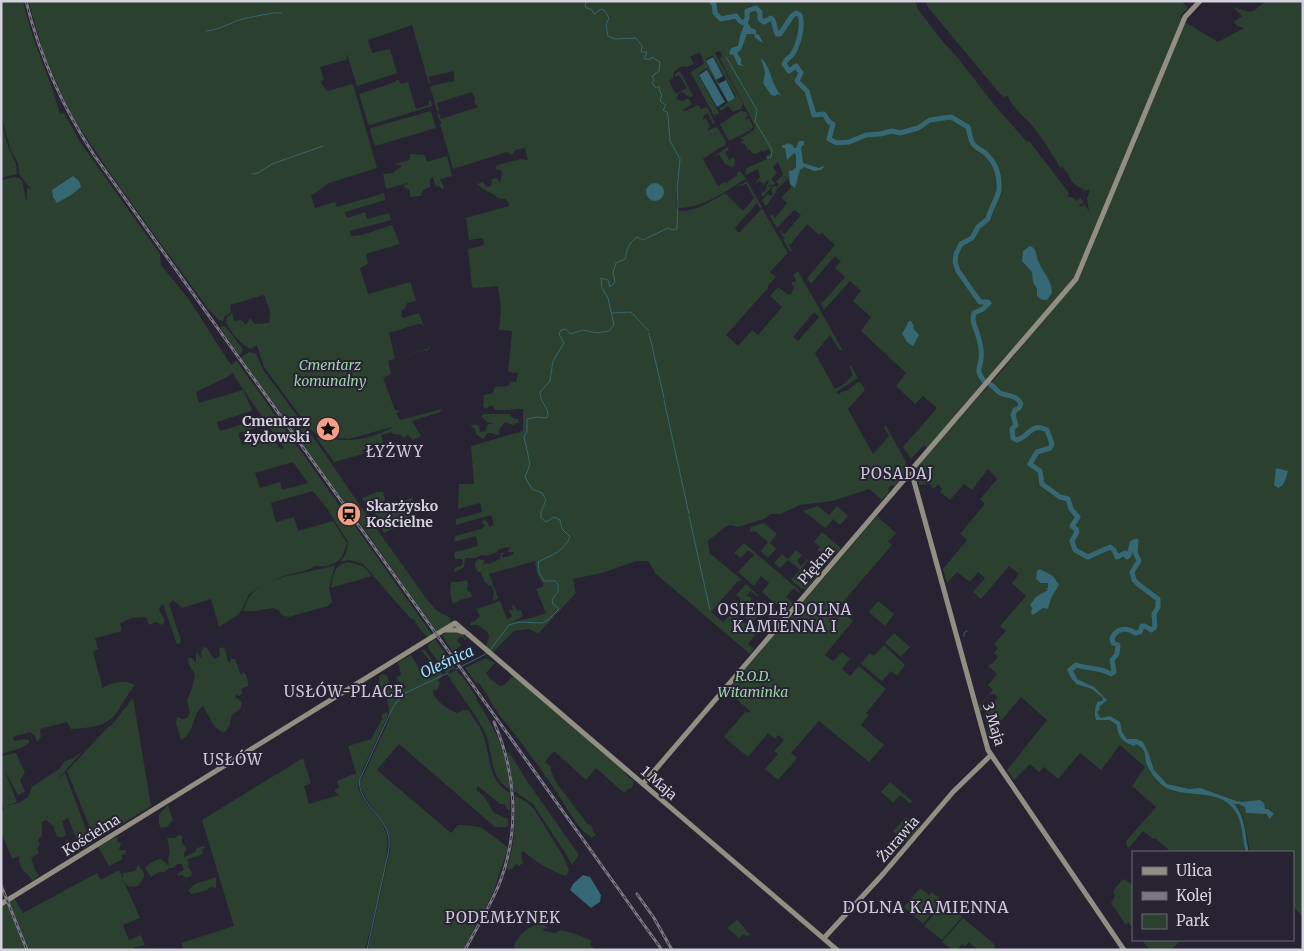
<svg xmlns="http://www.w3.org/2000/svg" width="1304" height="951" font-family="Merriweather,serif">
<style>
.green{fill:#2b402f;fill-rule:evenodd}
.water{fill:#356774}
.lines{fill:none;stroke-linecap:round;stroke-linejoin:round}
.stream{stroke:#356774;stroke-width:1}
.river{stroke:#356774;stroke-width:5}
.secondary{stroke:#928e81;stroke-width:5}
.rail-casing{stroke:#7b7885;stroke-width:3}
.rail{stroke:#272332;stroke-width:1;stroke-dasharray:4;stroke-linecap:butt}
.labels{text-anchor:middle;stroke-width:4;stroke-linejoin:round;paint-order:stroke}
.park-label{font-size:14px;font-style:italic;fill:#9ad3a5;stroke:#272332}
.poi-label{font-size:14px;font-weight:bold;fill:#d4d2dc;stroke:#272332;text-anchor:end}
.street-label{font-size:14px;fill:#d4d2dc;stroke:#272332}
.neighbourhood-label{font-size:15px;letter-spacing:1px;fill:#ccc7dc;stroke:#272332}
.water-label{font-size:15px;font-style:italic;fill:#92e5fd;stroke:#272332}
.quarter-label{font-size:16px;letter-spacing:1px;fill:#ccc7dc;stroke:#272332}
</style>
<rect width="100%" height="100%" fill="#272332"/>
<g class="green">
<path d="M1 1H23C31 40 50 76 60 114L63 113 65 115 82 145 160 254 161 265 188 298 229 362 232 365 236 360 342 509 345 518 348 516 433 636 429 638C422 634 418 626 414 619H411L363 564 349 560 340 562 346 554 348 542 326 507 313 491 271 503 276 522 294 517 298 531 333 521 347 543C343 560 335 568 316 566V565L310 569 281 577 259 587 249 594 242 610 236 616 219 627 211 599 182 608 173 600 169 604 181 640 179 644H177L163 604 159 609 164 619V623L161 625 156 622 149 625 146 617 132 618 120 623 122 631 95 638 98 649 93 652 102 685V688C112 682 124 679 135 685 128 694 123 702 117 712 109 727 86 728 71 729L67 722 40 729 41 737 37 742 35 736 30 732 13 737 14 741 24 739 29 740V743L21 748 1 754V180L15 177 21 179C25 186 23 194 27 201V188L34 190 30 188 19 174 18 163 11 151 1 116ZM233 372 236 379 284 448 280 449 273 437 269 435 242 445 238 433 264 426 260 419 220 431 217 422 251 411 252 409 243 390 199 403 196 392 227 377ZM293 462 308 483 282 490 280 482 260 488 255 473Z"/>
<path d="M28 1H565L570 3 573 1H902L904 3 908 1H914L917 5V8L943 42 958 58 992 102 1026 141 1030 142 1069 193 1068 197H1072L1077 201 1080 198 1084 202 1079 205 1081 207 1084 204 1089 211 1087 199 1090 189 1081 192 1084 189C1071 185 1071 178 1063 167L1060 168C1052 152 1041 137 1030 123 1022 115 1012 107 1008 96L1004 97 1000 94 927 6 926 1H1181L1188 8 1180 16 1183 21 1218 42 1244 28 1237 26 1234 22 1242 16 1233 7 1250 12 1255 10 1266 1H1303V917L1293 906V852H1250L1243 817 1237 806 1235 809 1238 813 1247 852H1171L1155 838 1153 839 1143 831 1129 848 1127 846 1126 841 1156 807 1132 786 1145 767 1120 745 1101 770 1080 753 1058 779 1044 767 1039 772 1030 764 1014 780 1007 770 1047 720 1021 697 989 735 984 714 998 697 994 694H990L982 704 984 709 982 711 979 710 978 703 979 706 993 690 988 685 997 674 988 666 990 664H992L998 657 994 653 998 648 994 644 1006 631 1000 626 1026 596 1012 583 1019 574 1009 566 981 599 973 592 985 578 978 572 970 582 957 572 947 583 943 569 967 540 960 534 985 504 980 499 997 479 988 469 972 490 964 484 950 500 940 492 942 489 938 484 934 489 929 484 919 485 918 477H915L918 465 979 396 989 386 1027 340 1025 337 928 449 924 445 911 459 903 447 937 408 923 396 915 404 896 386 906 373 861 331 871 317 853 301 861 291 850 281 824 310 819 300 822 303 845 277 835 268 841 261 835 256 811 284 807 278 835 245 822 233 819 235 807 224 790 245 788 243 792 250 790 252 783 239 785 237H783L779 229 784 235 801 215 794 210 777 228 770 216 772 214 775 218 787 203 781 198 791 187 788 179 783 175 787 180 776 190 777 191 767 205H765L762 200 768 194 771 196 773 194 771 190 775 185 776 187 779 185 776 182 783 174 778 162 773 167 777 173 771 179 775 183 763 197 761 194 763 191 764 193 767 187 772 186 771 184 766 187 769 181 768 180 764 184 759 181 754 185 760 177 758 169 746 175 745 173 747 168 767 159 766 156 771 153 768 149 763 152 762 150 756 154 752 153 750 149 749 151 744 143 742 144 741 142 744 140V139H740L754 130 755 126 720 59 722 55 720 51 715 53 727 74 726 76H728L743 104 741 109 733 112 728 106 721 111 719 107H722L728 102 707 68 698 74 719 113 716 115 713 114 691 73 692 71 704 64 700 52 690 57 694 64 687 67 682 66 674 72 673 78 669 81 676 94 687 88 679 75 675 77V74L680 71 693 96 689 97 682 92 678 94 677 98 679 100 683 101 688 98 692 104 683 110 684 111 687 110 689 112 688 110 698 105 701 109 707 107 715 123 713 124 708 113 704 115 703 120 706 118 710 126 707 131 717 127 726 142 725 146 721 147 703 159 718 186 725 182 727 184V182L737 176V173L740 171 746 179C725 191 704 208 679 208L676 180 677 211C695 212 710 202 725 193L743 211 754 198 746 184 736 187 747 181 762 207 760 209 757 203 735 228 739 233 762 208 788 253 770 272 776 277 768 286V288L726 335 738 346 752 330 758 335 782 307 770 296 778 287 787 294H791L794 288 791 282H795L796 280 793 275 798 271 842 349 840 351 830 335 815 353 835 389 844 384 853 375 849 366 851 365 858 378 836 392 839 395 841 392 848 390 858 382 861 383 865 390 848 409 873 454 889 436 884 427 886 426 906 462 904 475 895 486 891 485 888 488 889 492 880 502 881 499 869 489 832 501 800 505 781 514H771L764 519 738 527 730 525 725 527 708 541 710 555H712L742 580 737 582 711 612 723 622 731 614 729 613 731 611 751 628 755 635 748 644 754 649 750 654 656 574 648 561H636L602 573 573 579 576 593 538 634 529 629 514 631 493 652 486 647 489 637 488 633 478 625H470L471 622 475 621 480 616 476 609 500 601 507 619H509L512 616 509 611 510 609 513 611 512 606 514 605 518 611 521 610 523 616 512 622C524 619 535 618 546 613L536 589 544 586 537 574 535 561 489 574 498 598 493 601 494 591 491 585 489 586 484 581 481 572H478L475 566V562L479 559 485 561 483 563V565L486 563 489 564 500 559 501 553H505L502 555V557H507L514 554V552H508L510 547 499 549 497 552 486 556 482 555 475 558H465L464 567 455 572 454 571 455 568 461 566 463 563 462 559H455L454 555 455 552 478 546 476 536 454 542 455 536 481 529 485 526 482 522 484 519 488 523 489 527 494 525 491 515 456 525V519L482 512 480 503 458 509 459 484H474L471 446 523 431V409C513 409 506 411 495 410L492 405 485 409 483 406 484 395 493 393 494 388 498 386 502 387 508 386 511 381 516 382 518 373 508 372 512 331 499 330 501 309 498 286 475 288 472 287 468 249 484 245 483 238 469 240 466 218 509 206V203L505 199 498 198C493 192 483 191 477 184L483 182 486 187 491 186 492 179 497 178 500 182 502 172 501 170 495 169 497 165 521 159 528 160 525 148 515 150 512 155 507 152 453 169 440 124 442 122 440 121 437 113H439L441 119 478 107 474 102 475 99 472 92 437 103 439 111H437L430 86 454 81V71L429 77 431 84H429L412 25 368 40 372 53 390 49 397 73 357 86 347 54 346 60 320 67 324 80 320 81 327 91 353 84 377 168 329 183 311 196 315 208 335 202 337 207 384 193 385 200 345 212 347 218 365 212 367 219 389 213 391 220 350 231 351 236 362 235 392 225 400 244 366 254 368 264 360 268 368 294 410 282V280L416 301 407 303 405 308 402 310 401 316 403 318 419 313 424 327 421 324C413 324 398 331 389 333L395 359 429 348 427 342 430 348 426 352 425 350 388 361 391 374 383 378 395 410 400 411 396 413 400 420 442 409 440 412 412 421 421 436 413 440 408 435 403 438 401 435 393 434 392 432 381 435 383 443 362 450 363 454 334 462 316 437C346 442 363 442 392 428L391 427 349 439 318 436 309 428 264 367 257 345 251 349C241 345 232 334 226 322L227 317 232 313 234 321 241 320 246 325 250 318 255 324 269 323 270 311 264 295 230 305 231 312 224 317 223 321 219 320 209 310 114 179 73 118 46 61ZM711 56H713L736 97 728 101 718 85 719 83 717 80H716L706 62V59ZM814 312 819 317 798 341 793 337Z"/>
<path d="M399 80 401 84 408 82 416 109 429 105 428 101 431 100 432 106 370 125 368 124 359 94 395 82 397 80Z"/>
<path d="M431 111 436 128 375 146 370 131 371 128Z"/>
<path d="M740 111 746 112 748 116 745 118 746 120 749 118 753 127 750 130 729 141 720 124Z"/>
<path d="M1 122 8 146 16 164 17 174 1 178Z"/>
<path d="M728 147 729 150 725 152 729 160 732 158V156L735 161 734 164H736L733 166 734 168 725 164 719 154 715 156 716 159 714 156Z"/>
<path d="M410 154 425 155 427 162 447 156 452 176 440 179 444 187 443 189 438 186 436 187 433 177 430 179V187L423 190 421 196 410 197V190L404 187V185L408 184V183L386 189 383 174 393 173C395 169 401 169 402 165H396L395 164 410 160Z"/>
<path d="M222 326 226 327 243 349 242 353 239 355 220 327Z"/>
<path d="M249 352 256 354 264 371 316 441 361 507C357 510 354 509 350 512L240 358Z"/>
<path d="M484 414H510L512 418 518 419 519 422 513 425 505 422 499 430 500 434 496 435 493 433H488L483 439 477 435 474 428 470 426 475 424 479 426 480 432 485 431 488 424H494L487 422 481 416Z"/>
<path d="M377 492H383L386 504 371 508 362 498Z"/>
<path d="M412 498 415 509 409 511 411 520 384 533 375 517 377 510Z"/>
<path d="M818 506 829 515 837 506 848 516 840 525 833 519 826 528 824 527 803 511Z"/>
<path d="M362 508 425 597 436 610 450 618 451 621 448 626 437 633 354 514 353 512Z"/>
<path d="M877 516 896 533 888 542 892 545 838 608 853 621 825 655 833 661 842 652 850 659 842 669 850 676 859 666 886 689 866 713 869 715 861 725 884 745 869 762 819 721 791 753 797 758 778 780 765 769 778 754 774 751 784 740 778 735 775 739 768 733 748 757 724 737 746 711 748 713 750 711 727 691 728 689Z"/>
<path d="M764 523 777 534 770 543 776 549 768 558 761 551 768 542 755 531 751 532 750 530 751 527Z"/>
<path d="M822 532 841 548 825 566 820 562 829 555 826 552 819 561 818 560 823 553 819 551 816 552 820 547 822 548 814 542Z"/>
<path d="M744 543 800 591 799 593 794 588 786 597 793 603 787 611H784L762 592 769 583 761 576 754 586 738 572 754 555 748 550 741 558 734 553Z"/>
<path d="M796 550 802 555 797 561 801 566 806 561V559L808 560 801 570 803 571 805 568 809 571 812 567V564L814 566 807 575 809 577 812 574 814 575 818 571V569L821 571 806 589H802L791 580 800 570 788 560 780 568 774 563 782 554 788 559Z"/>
<path d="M348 562 363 566 372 576 331 588C333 575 334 565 348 562Z"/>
<path d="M335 565 329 588 332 602 328 606 288 617 282 615 278 610 273 608 255 611H243C245 607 246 601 249 597 265 574 310 574 335 565Z"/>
<path d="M466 580 468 583 467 590 471 593 472 597 460 600 453 604 450 592 451 582H459Z"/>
<path d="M746 584 758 595V597L751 591 746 596 751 597V603L753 609 758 608 765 601 781 614V618L774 627 768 621V617L766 615 758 616 751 623 733 608 740 602V598L736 595Z"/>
<path d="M878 601 894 614 885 626 869 612Z"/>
<path d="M448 632 461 633 467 639 465 640 461 636 457 640 461 645 453 652 442 635Z"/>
<path d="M894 633 910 647 901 657 885 643Z"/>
<path d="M435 639 453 664 452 665 456 668 446 673 444 670 428 648V645Z"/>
<path d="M884 645 905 665 897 676 891 671 882 681 861 664 870 653 874 656Z"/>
<path d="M204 647 207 648 214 659 220 656 219 649 222 647 225 649 228 662 230 663 231 659H235L241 675 243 672C248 675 248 681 248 686L242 688V694L239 696 236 694 235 699 237 698 242 702 241 708 231 716 230 725 225 732H222L215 727 203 706C191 714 196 733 181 740L176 723 177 717 183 719 187 718 190 713 187 700 192 688 195 674 189 665 188 658H192L196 663V651L202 659 201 652Z"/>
<path d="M421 650H425L443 675 438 681 440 683 437 690H433C433 700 448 709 457 713L464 710H468C474 719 481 727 484 737 491 758 488 782 510 793V810H507L505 804H500L478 786 476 790 484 796 494 813 508 819V825L506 827H495L399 744 377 770 451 833 458 825C463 825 478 826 482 828 485 830 506 845 508 848L493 893 463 950H368L389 855C390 849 391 844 390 839 388 821 363 803 360 783L390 718 387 699 379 691 381 689 379 682V676L383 674 387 675 391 689 397 692 407 687 397 680V677L401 675 398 662 411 655 425 679 433 676 435 673 427 657Z"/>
<path d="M486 658 495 663 486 673 490 679 500 686 504 685 513 676 624 770 628 777 634 781 632 788 628 789 624 793 596 768 586 780 554 751 545 762 551 767 550 769 556 782 588 825 590 824 593 829 592 830 596 835 592 838C576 828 564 802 553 787 538 765 522 743 505 722 495 711 489 697 480 684L476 683 465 668Z"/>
<path d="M457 670 459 675 461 674 477 698 476 699C497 732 506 751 511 790 486 776 495 750 483 728 473 711 460 694 449 677L447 674Z"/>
<path d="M133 698 151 806 95 840 67 771 109 726H111Z"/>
<path d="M387 712 388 714 385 722 362 771 358 786C362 804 380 815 386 832 393 851 371 926 365 950H184L181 943 234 926 202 820 303 758 311 783 304 786 309 804 339 795 335 792V790L339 787 337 781 356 773 348 746 371 739 382 719 381 715Z"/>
<path d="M83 751 57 780 65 773 91 843 84 849C84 845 86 843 83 839L78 842 68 818 62 821 66 835 61 838 57 836 53 826 46 820 42 822V836L38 839 40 845 37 848 39 853 31 858 36 872 39 875 33 881C26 870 19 872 19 856L12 859 1 832V811L4 810 1 800V756L16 753 25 773 20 780 25 792 18 795 5 771 17 802 8 805V808L9 805 19 803 28 797 32 787 59 769 65 761 72 759Z"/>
<path d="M509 752 527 781 579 855 572 865 566 854 533 804 514 791 507 753Z"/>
<path d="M890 782 913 802 909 803 900 795 893 803 881 792Z"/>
<path d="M514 795 528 803 534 809 563 856 569 870 566 876C550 871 536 862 523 851L521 853 523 863 519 866 516 864 512 869 508 870 507 867C515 844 516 819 514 795Z"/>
<path d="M168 805 173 820 167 827 161 828 159 824V814Z"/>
<path d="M906 817 920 828 906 845V842L893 831Z"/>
<path d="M178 835 182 836V843L187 849 184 853V857L195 852 197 848 204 846 205 848 202 850 203 853C198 858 192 856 187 860L189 864 188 867 192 872 191 876 187 878 182 875 178 876V873L184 870 182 864H177L173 868H169L164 872H159L151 877 145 868C148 864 157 859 161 859L169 866 168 859 170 852 167 838H175Z"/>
<path d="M118 837 117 842 121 843 119 850H126V854L121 855 123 859 109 866 98 847 112 838Z"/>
<path d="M138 864 144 873V877L138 886 129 887 124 882 140 918 123 925 129 940 141 935 145 945 133 948V950H28L9 901 14 898 23 913 97 873 101 880 119 870 123 879V873L135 871Z"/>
<path d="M216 877V888L210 887 207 890 191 894 188 890 195 884Z"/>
<path d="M1123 879 1133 885V928L1128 922 1126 925 1111 903 1115 896 1113 891Z"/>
<path d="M920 888 929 895 932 892 942 901 923 924 904 907Z"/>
<path d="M7 902 9 905 26 950H1V906Z"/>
<path d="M945 902 962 917 942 940 924 926Z"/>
<path d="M536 917 540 918 544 925 548 928 547 929 544 928 543 931 556 933 560 930 573 933 592 941 590 945 596 950H516L514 947C516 937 526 929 535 925Z"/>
<path d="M963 918 994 944 995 950H978L969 942 965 946 962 944 957 950H952L942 942Z"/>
<path d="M737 920C744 926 745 930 751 935L746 936 744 934 739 938 727 928Z"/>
<path d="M1142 940H1181L1171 950H1150Z"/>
</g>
<g class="water">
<path d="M746 20 751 28 756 30V34L759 35 763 43 755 38 754 34H747L741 50 737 53 741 59V64L744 66 738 65 733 54 731 55 729 53 731 48 738 46 740 36Z"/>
<path d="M713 57 723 76 716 80 706 61Z"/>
<path d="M761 58C773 70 770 84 782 96L778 94 775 96 771 95 763 83 765 73Z"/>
<path d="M707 70 725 102 717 107 699 75Z"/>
<path d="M726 80 735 98 728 102 718 84Z"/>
<path d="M799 141H804V145L801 147 803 163 819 168 823 166 824 167 821 170 814 171 804 167 800 170 795 188 790 184 789 170 792 171 796 167V155L794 153 787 160 785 148H783L782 145H785L787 143 793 145V147L796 148Z"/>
<path d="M73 176 79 181 81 187 71 195 57 203 53 197 52 190Z"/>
<circle cx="655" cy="192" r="9"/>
<path d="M1030 246C1038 249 1035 256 1039 263 1044 274 1052 280 1052 293L1047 300H1042L1037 296V289L1033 282 1032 272 1022 261 1023 251Z"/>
<path d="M909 321H911L914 326 913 328 919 335 913 346 907 342 902 334Z"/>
<path d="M1276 468 1288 471C1286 477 1285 486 1278 488L1274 485Z"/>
<path d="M1040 569 1053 576 1059 585 1051 598 1048 609 1043 608 1033 615 1031 613 1032 608 1030 605 1036 597 1048 590 1046 589 1048 588V583H1041L1036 579 1037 571Z"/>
<path d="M1073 673 1077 679 1094 687 1107 700 1099 707 1100 709 1097 712 1099 716 1101 718 1110 716 1120 722 1122 732 1127 739H1137L1143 742 1148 752 1154 770 1167 784 1189 789 1200 788 1236 801 1242 802 1260 800 1264 803 1265 809H1268L1274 814 1269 819 1267 814 1246 813 1245 807 1239 804H1234C1246 816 1245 837 1249 852H1246C1242 840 1243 822 1235 811 1219 786 1181 800 1162 785 1157 781 1151 773 1148 767 1143 757 1149 751 1136 744L1134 746C1123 742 1118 738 1117 725L1110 720H1096C1094 713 1095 710 1097 702L1102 701 1103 698 1092 689 1076 684 1070 675Z"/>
<path d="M583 875 590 877 601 895 600 902 591 908 570 890 573 884Z"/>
</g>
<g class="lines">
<g class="stream">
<path d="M206 31C217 30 227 25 236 21 244 18 253 17 262 15 269 14 275 12 281 13"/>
<path d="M726 57 757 110 755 121 772 150 771 157 767 158"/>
<path d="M252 174 258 173 272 164 323 146"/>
<path d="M612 313 631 312 649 331"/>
<path d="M649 333 664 398"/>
<path d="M664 400 689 514"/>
<path d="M689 516 710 610"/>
<path d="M964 636V633L967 631"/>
<path d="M490 650 509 625 519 622 542 623 548 620 559 609 553 604 552 600 558 591V584L555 581H544L539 572 538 562C552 555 564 551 570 537L562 529 560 520 554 517 546 522 541 518V512L546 500 542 493 532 489 525 477 530 464 524 437 527 431V419L538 417 546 418 548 416C549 408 540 403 540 392L550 381 553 361 564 343 559 334 561 330 566 329 570 334 583 330 597 333 609 331 614 325 608 298 602 288 601 278 608 280 610 287 615 282 613 273 616 263 625 259C627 249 629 243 637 237L643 240 668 228 673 230 677 229 678 203 677 189 680 159 670 141 668 116 667 112 663 110 666 105 660 101 662 95 659 90 660 87H655L652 83 654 80 652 76 659 71 660 62 652 57 651 59H644L647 52H641L642 46 636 38 615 39 608 36 606 25 609 18 605 11 601 9 594 14 592 10 585 7 586 1"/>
<path d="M456 669 488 653"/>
<path d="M367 950 388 854C389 848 390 841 388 834 383 815 356 800 360 779L393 707 403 694 448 673"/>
</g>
<path class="river" d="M711 1 714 4 715 13 721 19 736 16 740 21 744 23 747 19V11L756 8 760 12V19L764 22 771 18 773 20 777 34H780L792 16 796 13 800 15C804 26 798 46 792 55 788 59 786 58 784 64L789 71 796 66 801 73 797 81 807 91 814 115 824 114 829 122 833 124 829 139 837 143 849 142 866 135 880 134 892 131 900 133 918 128 930 120 951 117 968 127C970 133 970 141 974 145 977 148 981 150 984 152 996 162 1000 174 999 190 997 200 990 209 988 219L978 227 972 238 961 244 956 254 955 262 958 271 980 302H988L989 303 983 309 974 313C971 323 976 327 978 336 980 342 982 353 981 360 979 371 976 370 984 381 995 385 994 389 1000 393 1009 397 1016 394 1021 404L1019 408 1015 410 1013 415 1016 425 1012 429 1013 438 1017 440C1030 436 1031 422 1047 430L1052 444 1050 448 1037 452 1030 464 1040 471 1042 484 1060 497 1068 499 1071 509 1078 517 1072 526 1076 529 1077 532 1072 541 1075 550 1088 557 1110 547 1114 550 1117 557 1125 553 1127 557 1129 555 1132 543 1136 541 1135 552 1139 561 1132 572 1134 580 1138 584 1158 599V607L1154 614 1155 627 1151 630 1145 626H1142L1140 632 1135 633C1127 627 1117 628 1112 638L1113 643 1118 645 1117 654 1112 660 1114 672 1111 674C1100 667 1088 669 1076 665L1070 670 1074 678"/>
<g class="secondary">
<path d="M913 468 1076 279 1185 17 1200 1"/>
<path d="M913 468 914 472 912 474 988 750 1124 950"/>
<path d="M445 630H457L463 632"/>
<path d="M643 784 909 474"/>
<path d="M1 904 455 623 837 950"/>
<path d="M824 938 883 874 953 792 991 755"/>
</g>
<g class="rail-casing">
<g id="rail">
<path d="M26 1C40 57 63 108 94 155L662 950"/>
<path d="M1 885 27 950"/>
<path d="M637 894 654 918 672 950"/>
<path d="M465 950C477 927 491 905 500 882 520 829 516 773 494 722"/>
</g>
</g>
<use href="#rail" class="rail"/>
</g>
<defs>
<g id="sight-disc" transform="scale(1.25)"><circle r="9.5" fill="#f39f85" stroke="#272332"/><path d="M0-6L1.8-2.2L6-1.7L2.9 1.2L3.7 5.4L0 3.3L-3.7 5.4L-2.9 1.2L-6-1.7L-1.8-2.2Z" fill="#111"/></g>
<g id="station-disc" transform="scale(1.25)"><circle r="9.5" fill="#f39f85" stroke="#272332"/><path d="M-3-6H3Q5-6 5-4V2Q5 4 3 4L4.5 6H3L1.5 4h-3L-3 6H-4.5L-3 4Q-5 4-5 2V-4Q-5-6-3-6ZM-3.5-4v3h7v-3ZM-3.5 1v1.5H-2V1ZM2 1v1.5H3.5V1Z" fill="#111"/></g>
</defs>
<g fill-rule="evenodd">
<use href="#sight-disc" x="328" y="429"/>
<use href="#station-disc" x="349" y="514"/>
</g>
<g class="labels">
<g class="park-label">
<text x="330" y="370">Cmentarz<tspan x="330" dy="16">komunalny</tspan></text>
<text x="753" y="681">R.O.D.<tspan x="753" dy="16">Witaminka</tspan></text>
</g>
<g class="poi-label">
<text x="310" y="426">Cmentarz<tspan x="310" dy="16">żydowski</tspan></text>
<text x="366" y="511" text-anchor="start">Skarżysko<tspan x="366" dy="16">Kościelne</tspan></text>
</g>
<g class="street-label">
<text transform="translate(816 565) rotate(-49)" y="5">Piękna</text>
<text transform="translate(994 724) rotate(73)" y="5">3 Maja</text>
<text transform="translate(659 783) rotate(41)" y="5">1 Maja</text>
<text transform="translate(91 835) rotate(-32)" y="5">Kościelna</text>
<text transform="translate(898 839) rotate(-49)" y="5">Żurawia</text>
</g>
<g class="neighbourhood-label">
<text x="395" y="457">ŁYŻWY</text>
<text x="897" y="479">POSADAJ</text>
<text x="785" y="615">OSIEDLE DOLNA<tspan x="785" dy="17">KAMIENNA I</tspan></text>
<text x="344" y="697">USŁÓW-PLACE</text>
<text x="233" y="765">USŁÓW</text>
<text x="503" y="923">PODEMŁYNEK</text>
</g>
<g class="water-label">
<text transform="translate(447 662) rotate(-25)" y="5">Oleśnica</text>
</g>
<g class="quarter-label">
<text x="926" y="913">DOLNA KAMIENNA</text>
</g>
</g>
<rect width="1304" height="951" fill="none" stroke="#d4d2dc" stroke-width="5"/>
<rect x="1132" y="851" width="162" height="90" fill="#272332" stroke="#6c6976"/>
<rect x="1142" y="867" width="25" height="8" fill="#928e81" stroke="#6c6976"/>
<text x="1176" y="876" font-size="15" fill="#d4d2dc">Ulica</text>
<rect x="1142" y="892" width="25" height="8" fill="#7b7885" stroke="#6c6976"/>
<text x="1176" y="901" font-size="15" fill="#d4d2dc">Kolej</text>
<rect x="1142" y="914" width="25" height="15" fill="#2b402f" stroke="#6c6976"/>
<text x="1176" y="926" font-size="15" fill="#d4d2dc">Park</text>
</svg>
